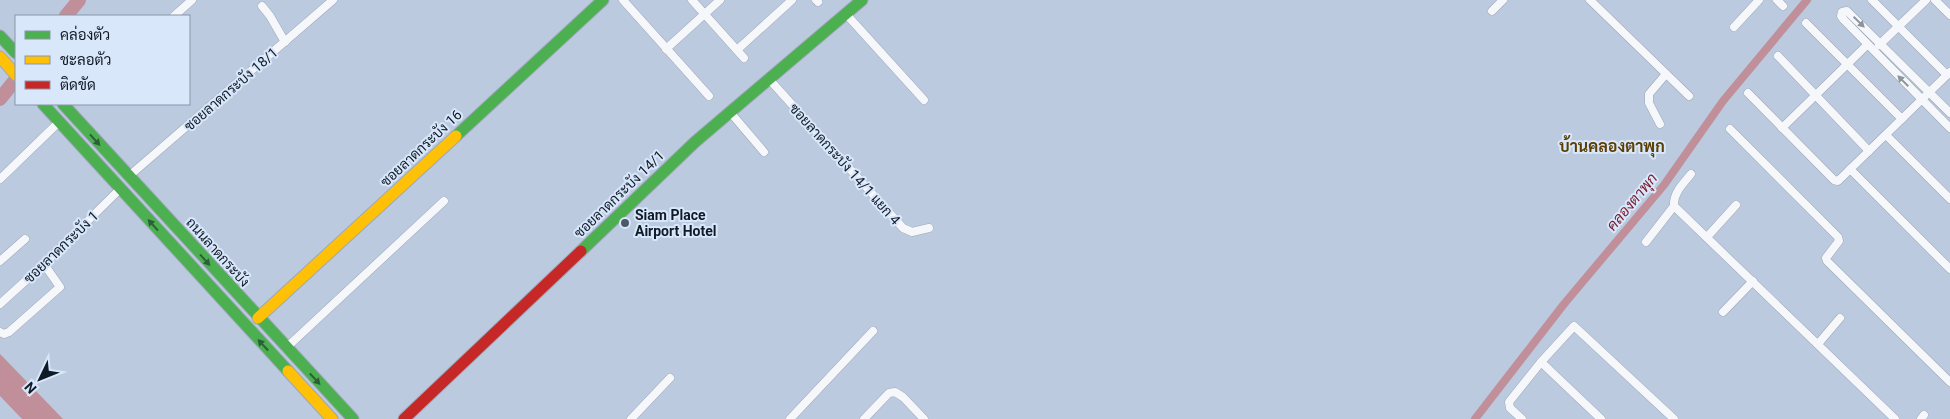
<svg xmlns="http://www.w3.org/2000/svg" width="1950" height="419" font-family="Roboto,Sarabun,sans-serif">
<style>
.water{fill:#c08f99}
.lines{fill:none;stroke-linecap:round;stroke-linejoin:round}
.canal{stroke:#c08f99;stroke-width:8}
.river{stroke:#c08f99;stroke-width:14}
.street-casing{stroke:#9da8b8;stroke-width:9}
.fast-casing{stroke:#9da8b8;stroke-width:13}
.slow-casing{stroke:#9da8b8;stroke-width:13}
.jam-casing{stroke:#9da8b8;stroke-width:13}
.street{stroke:#f5f7fa;stroke-width:8}
.fast{stroke:#4caf50;stroke-width:11}
.slow{stroke:#ffc107;stroke-width:11}
.jam{stroke:#c62828;stroke-width:11}
.oneway{fill:#8e949c}
.oneway2{fill:#2c5e3a}
.poi-dot{fill:#4c5868;stroke:#d9e7fb;stroke-width:2}
.labels{text-anchor:middle;stroke-width:4;stroke-linejoin:round;paint-order:stroke}
.street-label{font-size:14px;fill:#111b28;stroke:#d9e7fb}
.poi-label{font-size:14px;font-weight:bold;fill:#111b28;stroke:#d9e7fb;text-anchor:start}
.water-label{font-size:15px;font-style:italic;fill:#761b2b;stroke:#d9e7fb}
.quarter-label{font-size:16px;font-weight:bold;fill:#5c3d02;stroke:#d9e7fb}
</style>
<rect width="100%" height="100%" fill="#bbcade"/>
<path class="water" d="M0 354 63 419H22L0 396Z"/>
<g class="lines">
<path class="canal" d="M1475 419 1564 304 1664 185 1723 101 1807 0"/>
<g class="river">
<path d="M66 16 79 0"/>
<path d="M0 99 16 79"/>
</g>
<g class="street-casing">
<g id="street">
<path d="M623 0 709 96"/>
<path d="M692 0 744 58"/>
<path d="M816 0 818 2"/>
<path d="M1590 0 1689 96"/>
<path d="M1777 0 1783 6"/>
<path d="M1872 0 1947 75"/>
<path d="M1935 0 1950 15"/>
<path d="M262 6 270 16 285 42"/>
<path d="M1492 11 1503 0"/>
<path d="M846 14 924 100"/>
<path d="M174 16 192 0"/>
<path d="M1806 23 1902 119"/>
<path d="M1734 27 1759 0"/>
<path d="M1879 45 1926 0"/>
<path d="M666 49 720 0"/>
<path d="M737 50 792 0"/>
<path d="M1778 56 1869 151"/>
<path d="M769 79 903 228 912 232 929 228"/>
<path d="M1748 93 1834 180 1838 181 1950 72"/>
<path d="M730 112 764 152"/>
<path d="M1950 113 1847 11 1842 12 1841 16 1844 20 1950 128"/>
<path d="M1660 124 1649 103V94L1666 74"/>
<path d="M1782 128 1867 45"/>
<path d="M1730 129 1838 237 1839 241 1826 258 1827 261 1950 382"/>
<path d="M1886 135 1950 199"/>
<path d="M1850 169 1950 269"/>
<path d="M1691 174C1683 184 1673 193 1674 206L1895 419"/>
<path d="M129 176 333 0"/>
<path d="M0 179 59 122"/>
<path d="M1707 237 1736 205"/>
<path d="M1646 242 1674 206"/>
<path d="M0 261 25 239"/>
<path d="M0 304 44 264 120 189"/>
<path d="M1723 312 1753 281"/>
<path d="M0 332 4 334 9 332 60 287 44 264"/>
<path d="M1818 344 1840 318"/>
<path d="M286 348 444 201"/>
<path d="M1541 362 1601 419"/>
<path d="M631 419 670 378"/>
<path d="M790 419 873 331"/>
<path d="M864 419 889 393 895 392 903 397 924 419"/>
<path d="M1522 419 1510 408 1509 402 1541 362 1574 326 1674 419"/>
<path d="M1921 419 1924 415"/>
</g>
</g>
<g class="fast-casing">
<g id="fast">
<path d="M0 36 16 53"/>
<path d="M43 104 288 371"/>
<path d="M63 104 353 419"/>
<path d="M456 136 603 0"/>
<path d="M581 251 695 142 862 0"/>
</g>
</g>
<g class="slow-casing">
<g id="slow">
<path d="M0 57 16 75"/>
<path d="M258 318 456 136"/>
<path d="M288 371 332 419"/>
</g>
</g>
<g class="jam-casing">
<path id="jam" d="M404 419 581 251"/>
</g>
<use href="#street" class="street"/>
<use href="#fast" class="fast"/>
<use href="#slow" class="slow"/>
<use href="#jam" class="jam"/>
</g>
<defs><path id="oneway-solid" d="M-6-.8H1V-3.2L6.5 0L1 3.2V.8H-6Z" transform="scale(1.25)"/></defs>
<g class="oneway">
<use href="#oneway-solid" transform="translate(1859 22) rotate(44)"/>
<use href="#oneway-solid" transform="translate(1903 81) rotate(-135)"/>
</g>
<g class="oneway2">
<use href="#oneway-solid" transform="translate(95 140) rotate(48)"/>
<use href="#oneway-solid" transform="translate(153 225) rotate(-132)"/>
<use href="#oneway-solid" transform="translate(205 260) rotate(48)"/>
<use href="#oneway-solid" transform="translate(263 345) rotate(-133)"/>
<use href="#oneway-solid" transform="translate(315 379) rotate(47)"/>
</g>
<circle class="poi-dot" cx="625" cy="223" r="5"/>
<g class="labels">
<g class="street-label">
<text transform="translate(231 89) rotate(-41)" y="5">ซอยลาดกระบัง 18/1</text>
<text transform="translate(421 148) rotate(-43)" y="5">ซอยลาดกระบัง 16</text>
<text transform="translate(845 164) rotate(48)" y="5">ซอยลาดกระบัง 14/1 แยก 4</text>
<text transform="translate(619 194) rotate(-44)" y="5">ซอยลาดกระบัง 14/1</text>
<text transform="translate(61 247) rotate(-44)" y="5">ซอยลาดกระบัง 1</text>
<text transform="translate(218 252) rotate(48)" y="5">ถนนลาดกระบัง</text>
</g>
<g class="poi-label">
<text x="635" y="220">Siam Place<tspan x="635" dy="16">Airport Hotel</tspan></text>
</g>
<g class="water-label">
<text transform="translate(1632 202) rotate(-50)" y="5">คลองตาพุก</text>
</g>
<g class="quarter-label">
<text x="1612" y="152">บ้านคลองตาพุก</text>
</g>
</g>
<rect x="15" y="15" width="175" height="90" fill="#d9e7fb" stroke="#8995a7"/>
<rect x="25" y="31" width="25" height="8" fill="#4caf50" stroke="#8995a7"/>
<text x="60" y="40" font-size="15" fill="#111b28">คล่องตัว</text>
<rect x="25" y="56" width="25" height="8" fill="#ffc107" stroke="#8995a7"/>
<text x="60" y="65" font-size="15" fill="#111b28">ชะลอตัว</text>
<rect x="25" y="81" width="25" height="8" fill="#c62828" stroke="#8995a7"/>
<text x="60" y="90" font-size="15" fill="#111b28">ติดขัด</text>
<g transform="translate(40 379) rotate(227)" stroke="#d9e7fb" stroke-width="4" paint-order="stroke">
<path d="M0-4L9 19L0 12L-9 19Z" fill="#111b28"/>
<text y="-8" font-size="14" font-weight="bold" text-anchor="middle" fill="#111b28">N</text>
</g>
</svg>
